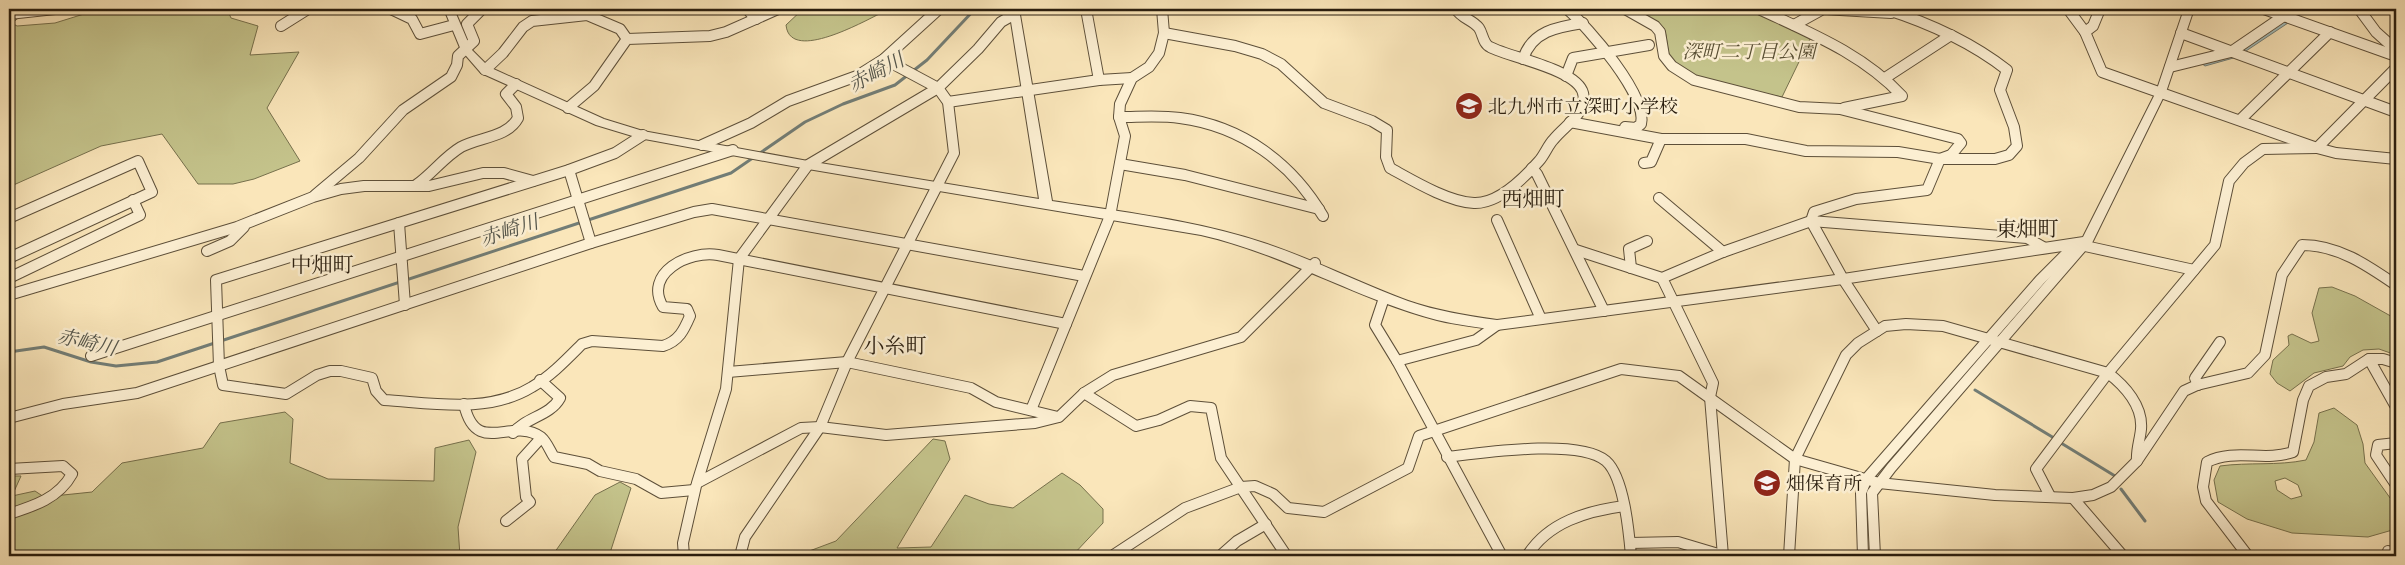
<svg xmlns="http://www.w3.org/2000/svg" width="2405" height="565" font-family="'Sorts Mill Goudy','Noto Serif JP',serif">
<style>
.green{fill:#c4c38b;stroke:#76704c;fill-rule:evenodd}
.water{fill:#a3bdbb;stroke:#727d76}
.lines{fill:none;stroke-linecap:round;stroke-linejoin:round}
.stream{stroke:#727d76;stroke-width:3}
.minor-casing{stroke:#5d4f39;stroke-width:12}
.tertiary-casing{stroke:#5d4f39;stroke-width:2}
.minor{stroke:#fcefd2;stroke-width:10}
.tertiary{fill:#fcefd2;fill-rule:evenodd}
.labels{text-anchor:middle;stroke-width:5;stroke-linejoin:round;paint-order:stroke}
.park-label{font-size:19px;font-style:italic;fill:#584f34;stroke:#fcefd2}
.poi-label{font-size:19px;fill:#291d0e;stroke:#fcefd2;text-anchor:start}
.water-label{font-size:20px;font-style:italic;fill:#54554b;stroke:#fcefd2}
.quarter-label{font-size:21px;fill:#291d0e;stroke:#fcefd2}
</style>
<rect width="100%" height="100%" fill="#fae6ba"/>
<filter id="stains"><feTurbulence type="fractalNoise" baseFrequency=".004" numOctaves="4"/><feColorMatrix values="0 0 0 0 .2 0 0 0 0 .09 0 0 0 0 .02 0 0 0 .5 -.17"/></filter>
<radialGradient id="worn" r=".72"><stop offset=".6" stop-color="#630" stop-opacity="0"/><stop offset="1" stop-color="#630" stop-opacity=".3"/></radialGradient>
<g class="green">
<path d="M9 9H30L12 23 17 26 55 23 100 9H227L231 18 258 26 250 55 299 52 267 108 300 161 254 179 233 184H198L162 134 101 146 9 187Z"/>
<path d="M803 9H889C870 18 790 65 786 25Z"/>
<path d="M1629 9 1758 12 1811 37 1782 97C1751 91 1695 86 1673 62 1666 54 1668 38 1664 28Z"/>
<path d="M2332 287 2355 296 2396 319V355L2379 349 2363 350 2350 357 2343 366 2314 373 2290 391 2277 383 2270 374 2273 360 2289 345 2288 336 2292 334 2311 343 2319 341 2312 313 2319 288Z"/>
<path d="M2334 408 2357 425 2363 444 2365 463 2393 502 2396 529 2368 537 2292 533 2247 519 2218 502 2214 480 2220 466C2249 462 2277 466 2306 460L2314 442 2319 413ZM2285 478 2298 485 2302 496 2291 499 2277 490 2275 481Z"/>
<path d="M285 412 293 419 290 463 328 479 434 481 435 448 469 440 476 452 458 527 460 556H9V476H21L12 496 35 491 44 497 92 492 122 463 203 448 220 423Z"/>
<path d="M933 439 945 441 950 459 897 548 931 547 965 495 989 504 1013 508 1062 473 1080 485 1103 509V523L1072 556H796L836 541Z"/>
<path d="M620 482 631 488 609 556H552L595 495Z"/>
</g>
<path class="water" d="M2302 9H2309L2237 57 2205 66 2201 63 2240 50Z"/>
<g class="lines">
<g class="stream">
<path d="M9 352 44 347 91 362 116 366 157 362 731 173 805 122 843 104 895 85 927 60 975 9"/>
<path d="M1975 390 2054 438"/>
<path d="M2061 443 2115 476"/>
<path d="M2121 489 2145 521"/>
</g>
<g class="minor-casing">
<g id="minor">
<path d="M391 9 412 19 420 34 454 25"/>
<path d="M747 9 756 19"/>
<path d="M1086 9 1099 80"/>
<path d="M1567 9C1588 27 1648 96 1641 124L1636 128 1625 127"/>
<path d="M1625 9 1655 26 1660 32 1664 56 1672 66 1694 80 1799 107 1840 109 1958 139 1961 143 1951 155 1940 159 1927 190 1856 199 1814 212 1811 221 1843 279 1877 331"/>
<path d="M1759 9C1810 33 1863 54 1902 96L1844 108"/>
<path d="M2068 9 2085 32 2102 72 2317 148 2336 153 2396 159"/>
<path d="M2264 9 2396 56"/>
<path d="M2359 9 2376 32 2396 50"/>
<path d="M9 14 55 9"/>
<path d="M1015 14 1001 22 978 49 938 88 808 165 739 259 726 389 697 483 801 428 820 427 886 435 1035 423 1059 417 1084 393 1113 375 1241 337 1315 263"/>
<path d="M1794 25 1823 9 1891 13"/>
<path d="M281 26 308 9"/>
<path d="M2085 32 2093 26 2100 9"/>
<path d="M1164 33 1235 46 1262 54 1281 64 1324 103 1372 121 1387 130 1386 157 1390 168C1412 180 1448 202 1474 203 1498 204 1524 178 1539 161 1545 154 1548 145 1554 139 1564 126 1588 113 1583 93 1577 69 1511 58 1490 47 1483 44 1483 34 1479 28 1473 20 1461 18 1456 9"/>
<path d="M2181 33 2396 112"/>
<path d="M1523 59C1532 31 1557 27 1583 23"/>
<path d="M2170 67 2231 52 2294 9"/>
<path d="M485 70 503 53 523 27 532 21 587 15 620 29 627 39"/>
<path d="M1566 76 1573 58 1649 45"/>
<path d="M1885 78 1951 35"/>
<path d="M948 102 1099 80 1132 78"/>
<path d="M568 108 594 86 627 39 710 36 726 32 778 9"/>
<path d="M1119 117C1139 117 1160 115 1180 118 1242 126 1292 163 1323 216"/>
<path d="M2240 120 2330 32"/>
<path d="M1570 122 1661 139H1746L1806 151 1898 152 1940 159H1995L2009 155 2017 146 2014 127 2000 90 2007 70C1970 41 1929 23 1885 9"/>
<path d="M643 135 615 153 569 170 216 280 219 366 223 385 286 394 317 375 330 371H341L372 378 376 391 384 400C433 403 488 414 532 387 551 376 567 359 582 344L592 341 663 346C679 341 684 330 690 316L687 309 663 307C643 273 689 250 718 255L1066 324"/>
<path d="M702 145 751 123 788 101 857 76 884 59 939 9"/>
<path d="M1644 163 1651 162 1661 139"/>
<path d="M1120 164 1185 175 1319 209"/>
<path d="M1532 168 1537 174 1604 311"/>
<path d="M569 170 591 243"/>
<path d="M416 185C432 174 444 157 461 147 479 137 507 138 518 118L516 107 506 94 516 84"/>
<path d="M315 195 359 158 403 110 451 77 457 65 458 56 474 41 467 24 482 9"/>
<path d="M1659 198 1723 252"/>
<path d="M9 218 138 161 152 192 9 258"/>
<path d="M1497 220 1541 319"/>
<path d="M399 223 405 305"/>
<path d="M1576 250 1662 278 1723 252 1811 221 2027 238 2045 248"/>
<path d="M207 251 230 241 244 227"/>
<path d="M1631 268 1629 249 1647 241"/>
<path d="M9 278 140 215 133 200"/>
<path d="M1662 278 1713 383 1710 397 1723 556"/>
<path d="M9 295 237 227 313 197 341 189 364 186H429L483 173H504L533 181"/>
<path d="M1384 298 1375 325 1397 361 1502 556"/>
<path d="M91 356 733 150"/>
<path d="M2369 359 2396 407"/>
<path d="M1397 361 1476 340 1497 325"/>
<path d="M728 372 847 362 971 388 996 402 1058 417"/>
<path d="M2198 385 2195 378 2220 342"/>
<path d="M1084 393 1136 426 1159 420 1190 406 1211 408 1221 458 1286 555"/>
<path d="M464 404C476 458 512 416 541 437 547 442 550 451 554 457L588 464 600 471 636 479 661 493 694 490"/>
<path d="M1031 410 1110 216 1125 136 1119 117 1120 104 1132 78 1149 67 1159 53 1164 33 1162 9"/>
<path d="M9 418 63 404 137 393 591 243 694 212 712 209 1084 276"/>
<path d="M513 433C526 417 550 416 560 398L540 380"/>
<path d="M2396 443 2378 445 2376 455 2396 485"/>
<path d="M1447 457C1481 453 1579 438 1606 461 1624 477 1629 532 1631 556"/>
<path d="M9 469 63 466 72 474C59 498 34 506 9 514"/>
<path d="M2050 496 2036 469 2108 373 2215 245 2229 181 2244 163 2263 149 2317 148 2396 68"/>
<path d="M2073 498 2123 556"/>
<path d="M506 521 530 502 526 497 522 459 541 438"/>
<path d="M1630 543 1678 542 1725 556"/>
<path d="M2388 551 2390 556"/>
<path d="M684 556 683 543 696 486"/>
<path d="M740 556 745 537 820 427 847 362 954 153 948 102 938 88 884 59"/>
<path d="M1112 556 1185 508 1241 487 1255 486 1273 494 1288 508 1324 512 1408 468 1419 436 1621 369 1679 376 1795 459 1879 483 1995 495 2073 498 2093 495 2111 487 2137 461 2184 391 2197 385 2248 373 2265 355 2282 275 2302 245C2338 245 2367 265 2396 285"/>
<path d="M1220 556 1237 541 1266 524"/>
<path d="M1527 556C1548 522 1587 511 1624 506"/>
<path d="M1789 556 1795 459 1846 355 1858 343 1885 326 1906 324 1943 326 2108 373C2125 386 2143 406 2141 429 2140 440 2136 450 2137 461"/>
<path d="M1863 556 1861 493 1867 478 2040 280 2076 244 2194 270"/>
<path d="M1875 556 1872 493 1891 468 2082 247"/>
<path d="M2248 556 2206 501 2203 487 2207 462C2235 448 2264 462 2293 452L2303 400 2309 386 2326 377 2346 374 2369 359H2383L2396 363"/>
</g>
</g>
<g class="tertiary-casing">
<path id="tertiary" d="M444 9H454L471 49 489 67 604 119 643 131 808 161 1039 199 1009 9H1019L1052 201C1122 212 1195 220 1264 243 1313 259 1359 283 1408 301 1437 311 1467 316 1497 320L1843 274 2083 237 2156 92 2184 9H2194L2166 92 2092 243 2076 249 1843 284 1497 330C1477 327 1457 325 1437 320 1356 299 1285 254 1201 235L808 169 639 138 596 125 481 73 461 50Z"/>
</g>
<use href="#minor" class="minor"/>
<use href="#tertiary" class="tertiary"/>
</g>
<defs>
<g id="school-disc" transform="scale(1.4375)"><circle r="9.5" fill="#8f2418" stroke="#fcefd2"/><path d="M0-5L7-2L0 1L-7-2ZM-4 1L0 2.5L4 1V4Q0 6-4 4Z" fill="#fff"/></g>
</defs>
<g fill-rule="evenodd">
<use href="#school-disc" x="1469" y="106"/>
<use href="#school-disc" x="1767" y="483"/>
</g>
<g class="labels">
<g class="park-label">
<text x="1749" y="58">深町二丁目公園</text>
</g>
<g class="poi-label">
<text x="1488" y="113">北九州市立深町小学校</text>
<text x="1786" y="490">畑保育所</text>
</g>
<g class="water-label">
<text transform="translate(876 72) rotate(-28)" y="7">赤崎川</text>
<text transform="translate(509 230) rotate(-18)" y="7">赤崎川</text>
<text transform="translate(87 342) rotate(13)" y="7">赤崎川</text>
</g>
<g class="quarter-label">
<text x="1533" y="206">西畑町</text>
<text x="2027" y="236">東畑町</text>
<text x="322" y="272">中畑町</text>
<text x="895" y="353">小糸町</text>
</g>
</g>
<rect width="2405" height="565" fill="none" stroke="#fae6ba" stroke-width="30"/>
<rect x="10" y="10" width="2385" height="545" fill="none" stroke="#291d0e" stroke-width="2.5"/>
<rect x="15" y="15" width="2375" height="535" fill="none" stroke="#291d0e"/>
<rect width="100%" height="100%" filter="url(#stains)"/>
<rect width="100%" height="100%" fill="url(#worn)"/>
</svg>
